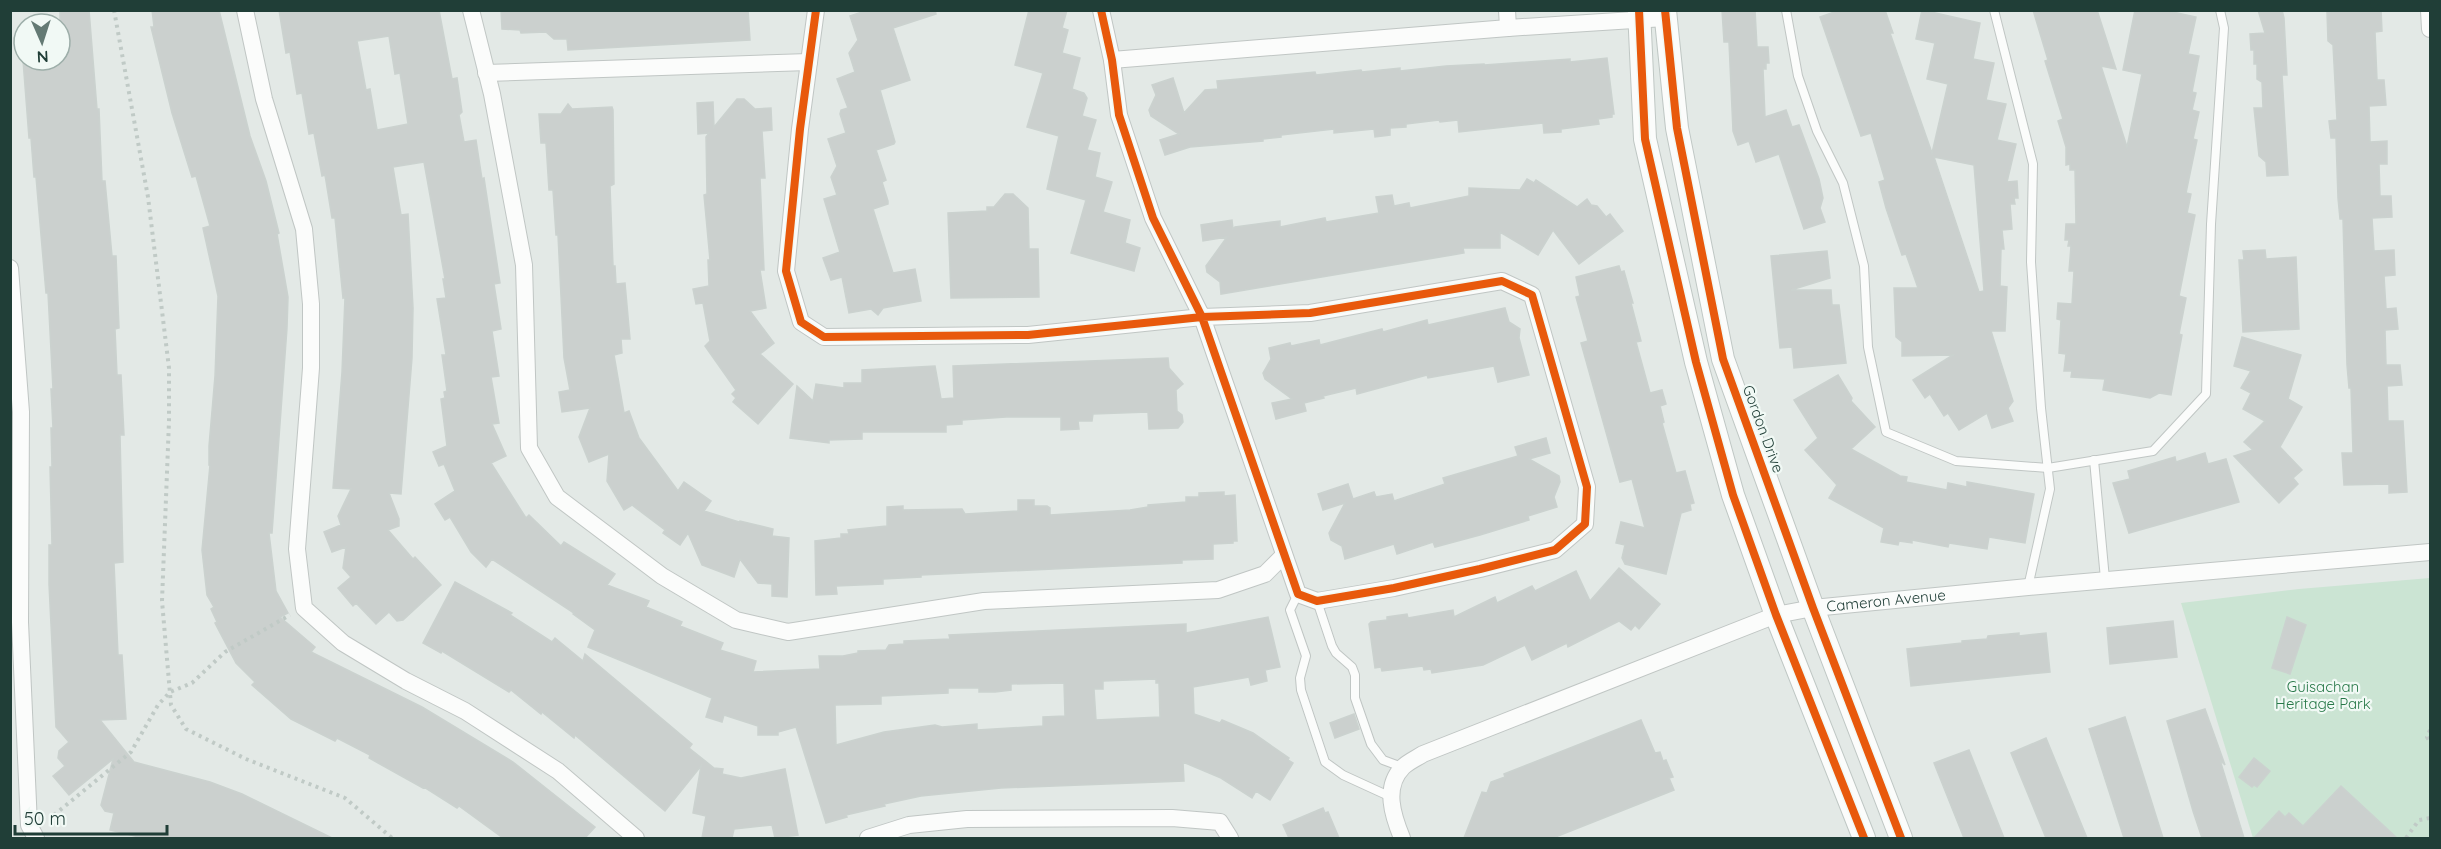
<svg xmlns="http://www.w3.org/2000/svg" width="2441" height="849" font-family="Quicksand,sans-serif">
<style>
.green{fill:#cbe4d3}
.building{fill:#cbd0ce;stroke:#cbd2cf;stroke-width:1.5;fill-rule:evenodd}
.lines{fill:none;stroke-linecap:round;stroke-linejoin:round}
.service-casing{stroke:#c0c6c4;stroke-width:10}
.minor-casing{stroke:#c0c6c4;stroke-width:18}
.secondary-casing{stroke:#bfc7c4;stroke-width:24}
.path{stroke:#c0cac6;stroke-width:4;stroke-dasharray:3 4.5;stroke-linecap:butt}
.service{stroke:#fbfcfb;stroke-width:8}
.minor{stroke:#fbfcfb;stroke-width:16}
.secondary{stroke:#fbfcfb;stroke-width:22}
.cycleway-casing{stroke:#f1f9f5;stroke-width:11}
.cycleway{stroke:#e8590c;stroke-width:8}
.labels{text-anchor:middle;stroke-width:4.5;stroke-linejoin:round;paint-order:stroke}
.street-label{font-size:15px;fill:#203e37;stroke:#f1f9f5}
.park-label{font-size:15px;fill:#277848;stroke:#f1f9f5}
</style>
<rect width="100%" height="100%" fill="#e3e9e6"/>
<path class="green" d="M2430 578V838H2253L2181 603 2299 589Z"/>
<g class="building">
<path d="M60 10H89L97 109H99L102 181H105L112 256H116L119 328 115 329 117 375H121L124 435H120L123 562 114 563 118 655H122L126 719 100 720 134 762 210 782 242 794 332 838H143L110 830 114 813 105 811 101 805 113 759 69 795 53 776 65 766 58 758 59 751 69 742 56 727 49 584V545H52L50 467H52L51 428H53L51 389H53L48 293H46L36 177H34L31 138H29L23 60H60Z"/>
<path d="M152 10H219L250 136 266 181 279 233 277 234 288 297 287 328 272 533H269L276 591 288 613 280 617 315 647 311 652 422 707 513 762 595 827 585 838H503L459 806 457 808 424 787 423 788 369 758 370 755 337 738 335 741 291 719 252 685 255 682 236 663 215 623 217 622 211 609 214 607 207 595 202 550 210 465H209V446L215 376 218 296 203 228 210 226 196 176 192 177 172 113 151 27H154Z"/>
<path d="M279 10H439L452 79 457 78 462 112 459 115 464 142 476 140 482 179 484 178 500 283 494 284 501 329 492 331 499 376 491 377 499 423 492 424 506 456 491 463 526 518 529 515 561 546 564 542 615 574 607 585 649 601 646 607 682 622 680 626 723 643 720 650 756 661 753 672 820 669 819 656H843L858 653V651L886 650 889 645 904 644V641L950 639 949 635 1186 624V633L1268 617 1280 667 1265 670 1267 681 1251 685 1249 677 1193 687 1194 714 1220 723 1222 720 1253 733 1289 758 1288 760 1293 763 1270 800 1256 791 1252 798 1221 778 1183 762 1184 781 1001 788 921 796 884 804 885 806 846 815 847 817 826 823 796 727 778 732V735H758V726L724 715 722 722 706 717 712 698 588 647 595 630 573 614 574 613 492 559 486 567 471 552 450 517 445 520 435 504 455 491 444 464 439 466 433 452 447 446 441 399 445 398 444 392 447 391 442 355H446L437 299 446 298 443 279H445L424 162 393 167 401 215 408 214 413 308 412 358 401 494 389 493 399 519V526L388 530 413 559 415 557 441 585 403 620 397 621 389 612 376 624 356 603 353 606 338 588 351 577 343 568 346 547 332 552 324 532 341 525 338 516 351 489 333 488 342 372 345 297 343 298 335 218H332L325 175 322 176 314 133 309 134 302 93 297 94 290 52 286 53ZM389 36 395 74 400 73 408 124 377 130 370 89 366 90 357 41ZM1156 679V683H1159L1160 717 1096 720 1094 689H1103V681ZM1064 683 1065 716 1043 717V726L977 730V724L942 727 935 725 884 732 836 745 835 705 881 704V696L948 693V688H979V692H995L1011 690V684Z"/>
<path d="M501 10H748L750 40 568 50 567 39H554L546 32 521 33 520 30 502 29Z"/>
<path d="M868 10H935L936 14 893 28 910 80 880 90 895 142 894 144 876 150 886 180 882 182 888 201V204L873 209 893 273 915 269 921 301 883 308 878 315 871 309 849 313 842 277 831 280 823 258 840 252 824 199 837 195 831 177 837 166 828 139 846 133 840 114 841 110 848 108 837 79 855 72 849 53 858 40 850 16Z"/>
<path d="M1029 10H1067L1062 28 1068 30 1062 53 1080 58 1072 89 1084 93 1087 98 1082 116 1096 120 1087 150 1100 153 1095 177 1112 182 1103 212 1130 220 1125 243 1140 248 1134 271 1071 253 1086 200 1047 189 1059 136 1027 127 1043 73 1015 65Z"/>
<path d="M1722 10H1755L1757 47H1768L1769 63H1766V69H1763L1765 117 1786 110 1792 127 1799 125 1819 179 1823 198 1820 208 1825 222 1804 229 1779 154 1756 162 1749 141 1738 145 1733 131 1729 42H1724Z"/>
<path d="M1840 10H1885L1893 33H1890L1932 153 1948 84 1927 79 1935 43 1916 39 1922 10 1980 23 1973 59 1994 63 1986 100 2006 104 1997 140 2016 144 2007 182 2017 181 2018 198H2014L2015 204H2010L2012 229 2002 230 2004 249H2001L2000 286 2007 287 2005 331H1991L2013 401 2008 408 2013 421 1992 428 1987 413 1959 430 1948 413 1944 416 1930 394 1925 398 1913 380 1953 355 1902 356V342L1896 337 1894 288H1918L1906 254 1902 255 1886 208 1879 182 1885 180 1871 133 1861 136 1820 17ZM1934 157 1974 165 1984 291 1979 292Z"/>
<path d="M2033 10H2097L2116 69 2101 66 2127 147 2142 74 2123 70 2135 10H2164L2196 17 2188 54 2199 56 2192 92 2196 93 2192 110 2199 112 2193 139 2197 140 2186 193 2191 194 2187 213 2195 215 2179 296 2186 298 2179 334 2182 335 2171 395 2159 393 2150 398 2103 390 2105 379 2071 377 2072 371H2064L2066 354 2059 353 2061 320 2057 319 2058 303 2072 304 2074 271H2069L2071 246H2068L2069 240H2065L2066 224H2076L2075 170H2070V164L2066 165V147L2058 121 2063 119 2045 61 2048 60Z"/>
<path d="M2258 10H2282L2284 18 2287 75H2282L2288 175 2267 176 2266 162 2259 156 2254 108H2263L2262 82 2257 79V64H2254V50H2251L2250 34 2265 33Z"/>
<path d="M2355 10H2381L2382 31 2375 32 2377 80H2384L2386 105 2369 106 2370 142 2387 141V164H2379L2380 196H2391L2392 217 2372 218 2374 251 2394 250 2395 275 2384 276 2386 309 2396 308 2398 329 2385 330 2386 365H2400L2402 385 2387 386 2388 421H2403L2407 492 2389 493V484L2344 485 2342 453H2353L2351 388H2349L2347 365 2343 219H2340L2338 198 2336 138H2331L2329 121 2337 120 2333 45 2328 41 2327 12Z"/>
<path d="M1607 58 1614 114H1612V117L1598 119 1599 124 1561 129V132L1544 133 1543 123 1459 132 1458 120 1440 122 1439 120 1406 124V127L1390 128V135L1375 137 1374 129 1334 133V129L1281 135V137L1263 139V141L1190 147 1165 155 1160 140 1179 134 1151 116 1149 110 1156 95 1152 85 1173 78 1184 113 1205 90 1218 89 1217 81 1315 72 1316 75 1361 70 1362 72 1400 68V71L1446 66 1484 64V65L1570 59V62Z"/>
<path d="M737 99H744L755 109 771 108 772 130 762 131 765 178H760L764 270H760L766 308 750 311 774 343 760 354 793 384 758 424 733 402 736 398 732 394 736 390 705 346 710 341 703 303 696 304 693 289 709 286 708 260H710L704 195 707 194 706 137 709 133 698 134 697 103 713 102 714 127Z"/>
<path d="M568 104 572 109 612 107 613 110 614 184 610 186 613 266H615L616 284 625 283 630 339H621L622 353 614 355 624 413 629 411 639 438 678 491 684 482 711 501 704 511 739 522 740 521 773 529 772 536 789 538 787 597 772 596V584L758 583 740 559 734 577 702 565 688 533 680 545 663 533 665 530 632 505 624 510 607 481 609 454 589 462 579 437 590 408 562 412 559 392 570 390 564 358 558 235H556L553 190H549L546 143H541L539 114H561Z"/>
<path d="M1527 179 1534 183 1536 180 1577 207 1587 199 1591 205 1597 206 1606 217 1610 214 1623 231 1579 264 1553 230 1538 255 1500 232V248H1463L1464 253 1221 294 1220 282 1207 272 1206 266 1227 237 1203 241 1201 225 1232 220 1233 229 1235 227 1280 221V227L1325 218 1326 222 1379 213 1376 197 1392 195 1394 206 1409 203 1410 208 1469 196V188L1520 190Z"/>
<path d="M1005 194H1013L1028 208 1029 249H1038L1039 297 951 298 948 213 987 211V207H994Z"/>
<path d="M2265 250 2266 259 2296 257 2299 329 2243 332 2239 260H2244L2243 251Z"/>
<path d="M1827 251 1830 278 1791 290H1831L1832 305H1839L1846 363 1794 368 1792 347 1780 348 1771 256Z"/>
<path d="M1619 266 1621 272 1624 271 1633 303H1631L1641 341 1636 342 1650 393 1662 390 1666 404 1660 406 1664 422 1662 423 1676 473 1685 471 1694 503 1690 504 1691 510 1681 513 1666 574 1625 564 1622 558 1625 545 1616 543 1621 522 1645 528 1632 479 1620 482 1581 343 1588 341 1576 297 1580 296 1576 277Z"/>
<path d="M1505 308 1509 322 1520 329 1519 338 1529 375 1498 382 1494 366 1428 378 1427 375 1357 394 1356 388 1323 396 1324 398 1304 403 1306 411 1276 419 1272 403 1292 399 1265 379 1263 373 1271 359 1269 348 1290 343 1291 346 1319 340 1320 345 1382 329 1383 332 1427 320 1428 325Z"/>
<path d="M2242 337 2301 355 2288 399 2302 407 2280 447 2302 470 2293 478 2298 484 2279 503 2234 456 2253 450 2244 442 2265 421 2243 409 2251 393 2241 388 2251 371 2234 366Z"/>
<path d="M1168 358 1169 368 1183 384 1176 390 1177 411 1182 415 1183 422 1178 428 1149 429 1148 412 1093 414 1092 421H1078L1079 429 1061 430V417H1006L962 420V424L946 425V432H862V439L829 440V443L790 438 797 386 813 401 816 384 844 388V383H862V370L935 366 941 399 954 398 953 366Z"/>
<path d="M1838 375 1852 398 1851 401 1875 427 1851 449 1900 476 1907 477 1906 482 1947 490 1948 483 1967 487V482L2034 494 2025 543 1989 537 1987 549 1949 543 1948 547 1912 540V543L1899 541 1898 545 1881 542 1884 528 1829 498 1837 485 1805 450 1818 438 1794 400Z"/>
<path d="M1546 438 1550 453 1529 459 1559 476 1560 482 1554 497 1557 507 1528 516 1529 520 1480 535 1435 547 1433 542 1397 554 1394 544 1345 559 1342 546 1331 540 1329 533 1345 503 1323 510 1318 494 1348 484 1353 499 1374 492 1376 497 1392 494 1394 501 1445 484 1443 478 1518 456 1515 447Z"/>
<path d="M2205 453 2208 464 2226 459 2239 502 2129 533 2113 483 2130 479 2128 471 2175 457 2176 462Z"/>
<path d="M1224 492V496L1235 495 1237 541H1233V543L1213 544V559L1182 560V563L921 575V577L883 579V584L836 586 837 594 816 595 815 541 841 538V534H849L848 530 887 526V507L903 506V510L962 509 965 514 1018 511V500H1034V506H1047L1050 508V515L1130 510 1148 507V505L1186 502V497H1199V493Z"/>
<path d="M1619 568 1660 604 1639 629 1635 625 1631 630 1619 621 1568 647 1567 643 1532 660 1525 645 1483 665 1432 673 1431 669 1424 670 1423 666 1382 671 1381 667 1375 668 1369 624 1371 622 1387 620V617L1407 614 1408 618 1453 610 1454 617 1495 597 1497 603 1532 586 1535 591 1576 571 1590 601Z"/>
<path d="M455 582 512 613 510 615 552 642 555 638 583 661 585 654 692 744 689 748 714 768 723 769 722 774 741 778 785 769 798 835 775 838 772 825 734 829 732 838H702L706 816 693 813 701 766 665 811 575 735 574 738 542 712 541 714 511 690 509 692 442 651 441 653 423 643Z"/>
<path d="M2287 617 2306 625 2290 674 2272 668Z"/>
<path d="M2173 621 2177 657 2110 664 2107 628Z"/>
<path d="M2019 633V636L2046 633 2050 672 1911 686 1907 649 1962 643V641L1987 639 1988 636Z"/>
<path d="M2205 709 2225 765 2220 760 2244 838H2202L2193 811 2167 721Z"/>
<path d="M1354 714 1359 729 1335 738 1330 723Z"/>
<path d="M2125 717 2163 838H2124L2089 729Z"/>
<path d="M1641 720 1655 753 1660 752 1663 761 1666 760 1673 777 1669 778 1674 790 1553 838H1464L1482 792 1487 793 1491 782 1505 777 1504 774Z"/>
<path d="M2046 738 2087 838H2046L2011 753Z"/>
<path d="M1969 750 2004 838H1964L1934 763Z"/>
<path d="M2254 758 2270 771 2257 787 2254 785 2252 787 2239 777Z"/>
<path d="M2341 786 2397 838H2254L2279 811 2285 817 2289 813 2303 826Z"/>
<path d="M1323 808 1325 813 1328 812 1339 838H1289L1283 825Z"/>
</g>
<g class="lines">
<g class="service-casing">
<g id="service">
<path d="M1786 10 1798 76 1817 131 1843 183 1864 266 1868 347 1886 432 1956 461 2048 468 2153 451 2206 394 2211 224 2224 28 2220 10"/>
<path d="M1994 10 2033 164 2031 262 2041 408 2050 489 2028 587"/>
<path d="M2094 460 2105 579"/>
<path d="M1298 594 1290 610 1306 656 1300 678 1301 690 1325 762 1343 775 1391 797"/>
<path d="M1317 601 1332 646 1336 653 1352 667 1355 675V698L1371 744 1383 760 1402 767"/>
</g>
</g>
<g class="minor-casing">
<g id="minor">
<path d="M245 10 264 99 304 229 311 304V368L297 549 304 608 343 643 406 681 465 711 558 771 636 838"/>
<path d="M471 10 492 94 524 265 529 448 557 497 662 576 736 620 788 632 984 601 1218 590 1265 574 1284 555"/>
<path d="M816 10 800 129 786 271 801 322 824 337 1028 335 1202 317 1310 313 1502 281 1532 295 1587 487 1585 524 1555 550 1480 569 1394 588 1317 601 1298 594 1202 317 1153 218 1119 115 1112 60 1101 10"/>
<path d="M2429 10 2430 29"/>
<path d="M1508 28 1665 18"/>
<path d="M1112 60 1508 28 1507 10"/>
<path d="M486 73 809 62"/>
<path d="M10 268 21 412 20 622 29 825 36 838"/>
<path d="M868 838 909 825 967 819 1172 818 1220 822 1230 838"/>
<path id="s1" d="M1402 838C1393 816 1383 787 1403 767 1408 762 1417 758 1423 754L1776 615 1813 608 2028 587 2430 552"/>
</g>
</g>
<g class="secondary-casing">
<g id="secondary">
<path d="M1639 10 1645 139 1696 362 1733 495 1776 615 1864 838"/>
<path d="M1665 10 1677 128 1723 359 1813 608 1901 838"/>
</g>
</g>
<g class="path">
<path d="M114 10 148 197 169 368V421L162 601 171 705 186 729 246 759 345 798 392 838"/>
<path d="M2430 730 2427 737 2430 742"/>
<path d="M54 815 131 752 158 705 170 692 192 683 225 652 290 615"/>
<path d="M2406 838 2419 820 2430 818"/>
</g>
<use href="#service" class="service"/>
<use href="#minor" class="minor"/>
<use href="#secondary" class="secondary"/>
<g class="cycleway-casing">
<g id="cycleway">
<path d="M816 10 800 129 786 271 801 322 824 337 1028 335 1202 317 1310 313 1502 281 1532 295 1587 487 1585 524 1555 550 1480 569 1394 588 1317 601 1298 594 1202 317 1153 218 1119 115 1112 60 1101 10"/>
<path d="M1639 10 1645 139 1696 362 1733 495 1776 615 1864 838"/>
<path d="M1665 10 1677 128 1723 359 1813 608 1901 838"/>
</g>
</g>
<use href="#cycleway" class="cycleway"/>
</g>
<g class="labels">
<g class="street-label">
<text transform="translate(1763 429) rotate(70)" y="5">Gordon Drive</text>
<text dy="5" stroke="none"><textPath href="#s1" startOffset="590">Cameron Avenue</textPath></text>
</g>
<g class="park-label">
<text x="2323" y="692">Guisachan<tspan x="2323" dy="17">Heritage Park</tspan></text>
</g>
</g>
<rect width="2441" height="849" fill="none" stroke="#203e37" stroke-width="24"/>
<g transform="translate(42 42) rotate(177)"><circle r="28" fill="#f1f9f5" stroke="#9daea9" stroke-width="1.5"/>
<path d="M0-4.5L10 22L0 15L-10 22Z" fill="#647a74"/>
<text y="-9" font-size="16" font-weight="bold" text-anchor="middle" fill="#203e37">N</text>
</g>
<path d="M15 825v9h152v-9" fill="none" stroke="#203e37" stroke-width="3"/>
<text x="24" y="825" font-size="18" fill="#203e37" stroke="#f1f9f5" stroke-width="4.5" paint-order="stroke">50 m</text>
</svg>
